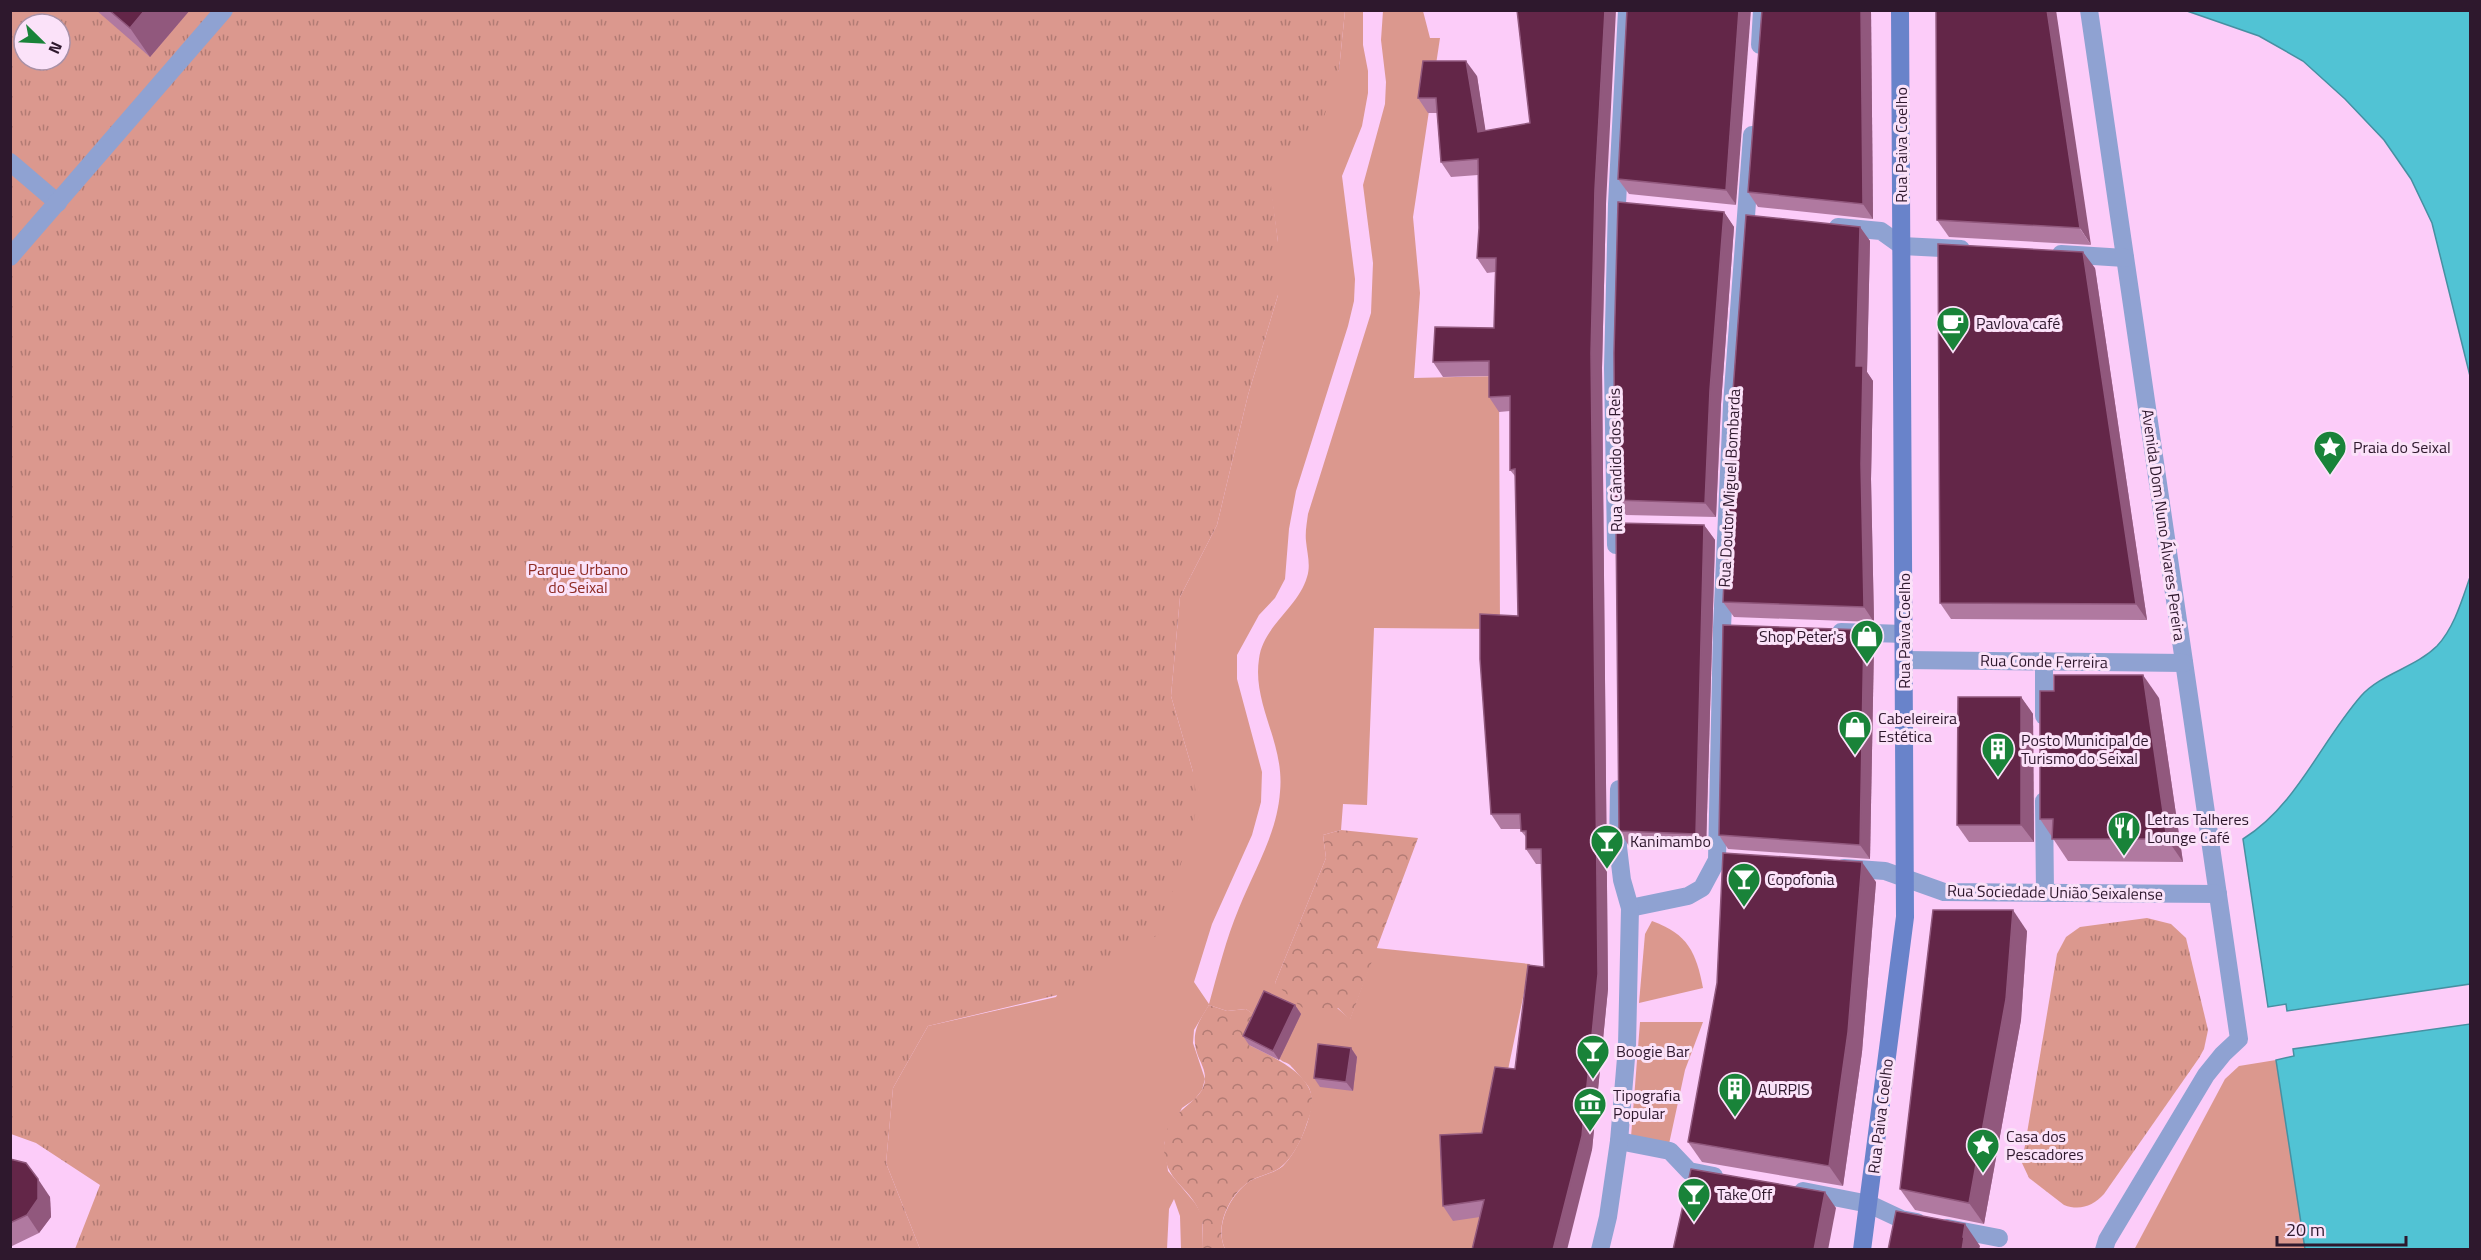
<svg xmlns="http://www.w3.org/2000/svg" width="2481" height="1260" font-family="'Titillium Web',sans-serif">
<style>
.green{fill:#db988e}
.forest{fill:url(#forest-crowns)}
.park{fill:url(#park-tufts);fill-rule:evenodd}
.water{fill:#51c3d4;stroke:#4690a2;stroke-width:1.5}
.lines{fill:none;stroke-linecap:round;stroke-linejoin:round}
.lane{stroke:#8fa2d2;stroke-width:18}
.street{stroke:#8fa2d2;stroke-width:18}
.secondary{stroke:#6983ca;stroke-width:18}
.wall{fill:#b079a0}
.shaded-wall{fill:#91587d}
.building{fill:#632648;stroke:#91587d;stroke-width:1.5}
.labels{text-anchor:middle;stroke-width:6;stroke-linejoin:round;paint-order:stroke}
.street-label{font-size:16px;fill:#2e182d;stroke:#fbe2f9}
.poi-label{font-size:16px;fill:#2e182d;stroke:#fbe2f9;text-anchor:start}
.park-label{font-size:16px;fill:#8e2b24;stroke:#fbe2f9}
</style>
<defs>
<pattern id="forest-crowns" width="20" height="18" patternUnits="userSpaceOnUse" patternTransform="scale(1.5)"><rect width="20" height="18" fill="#db988e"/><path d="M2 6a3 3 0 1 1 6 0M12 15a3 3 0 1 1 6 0" fill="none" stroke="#b27b74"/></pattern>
<pattern id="park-tufts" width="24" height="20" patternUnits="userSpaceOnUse" patternTransform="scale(1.5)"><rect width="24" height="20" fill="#db988e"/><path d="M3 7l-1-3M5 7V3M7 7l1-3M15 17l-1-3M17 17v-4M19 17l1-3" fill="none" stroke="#b27b74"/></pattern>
</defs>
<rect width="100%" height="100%" fill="#fcccf9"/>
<g class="green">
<path d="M1345 11H1363V45L1368 71V93L1362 126 1342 176 1355 279 1354 301 1348 326 1296 491 1289 529 1285 579 1275 598 1259 615 1237 655V679L1262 772 1261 802 1252 835 1212 924 1194 982 1209 1004C1218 972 1226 939 1239 908 1254 871 1277 834 1280 792 1285 743 1252 704 1259 659 1263 626 1298 608 1307 577 1311 565 1307 553 1306 541 1305 532 1307 522 1308 514L1371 313 1373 263 1363 185 1385 104 1386 82 1381 40 1383 11H1423L1430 38H1440L1413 217 1420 293 1414 378 1499 376 1500 629 1374 628 1367 805 1343 804 1341 830 1323 835 1326 858 1275 983 1337 1008 1350 1019 1376 948 1530 964 1492 1147 1507 1213 1512 1249H1225C1215 1228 1228 1199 1246 1184 1257 1175 1272 1175 1283 1166 1298 1152 1320 1105 1308 1086 1307 1084 1292 1067 1290 1065 1287 1062 1281 1062 1279 1058 1270 1047 1269 1031 1260 1021 1256 1016 1250 1012 1246 1009L1227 1011 1209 1005 1194 1030 1193 1043 1205 1079 1202 1090 1195 1099 1182 1108 1164 1143 1168 1171 1195 1203 1202 1215 1203 1249H1181L1180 1216 1174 1199 1169 1209 1167 1249H920L886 1163 893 1088 928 1026 1056 997 1193 772 1171 696 1180 597 1217 525 1248 395 1278 295V242L1269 177 1339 70Z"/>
<path d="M1652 921C1688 934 1696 952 1703 988L1639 1003 1645 934Z"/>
<path d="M1640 1022H1703L1685 1070 1669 1144 1631 1137Z"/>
<path d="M2276 1060 2305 1249 2134 1250 2225 1079 2239 1066Z"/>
</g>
<g class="forest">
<path d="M1341 830 1418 838 1350 1020 1338 1008C1312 1025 1294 1000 1275 983L1326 858 1323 835Z"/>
<path d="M1209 1005 1227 1011 1246 1009 1253 1014 1249 1045C1271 1056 1315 1074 1312 1104 1312 1111 1308 1120 1306 1126 1302 1139 1293 1157 1282 1166 1272 1175 1257 1175 1246 1184 1227 1199 1215 1228 1225 1249H1203C1202 1238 1204 1223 1200 1213 1189 1185 1164 1182 1164 1146 1165 1107 1205 1105 1205 1078 1205 1070 1201 1063 1198 1056 1190 1035 1198 1022 1209 1005Z"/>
</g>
<g class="park">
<path d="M10 11H1345L1339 70 1317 139 1270 177 1278 242V295L1248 395 1217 525 1180 597 1171 696 1193 772 1197 802 1194 822 1159 934 1070 992 928 1026 893 1088 886 1163 920 1249H75L100 1185 36 1143 11 1134ZM24 24H60V60H24Z"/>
<path d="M2147 918 2171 924 2186 938 2208 1030 2204 1049 2199 1058 2104 1194C2093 1206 2080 1211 2064 1205L2029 1178 2022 1163 2057 954 2066 937 2080 927Z"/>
</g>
<g class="water">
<path d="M2187 11H2470V376L2432 223 2411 179 2384 140 2345 99 2303 61 2259 36Z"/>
<path d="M2470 577V984L2287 1011 2286 1004 2268 1007 2243 839C2297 805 2320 743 2361 696 2382 673 2415 668 2437 646 2454 628 2462 600 2470 577Z"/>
<path d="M2470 1024V1249H2305L2276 1060 2294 1056 2293 1049Z"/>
</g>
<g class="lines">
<g class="lane">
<path d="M10 162 58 203"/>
<path d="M10 257 224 10"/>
</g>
<g class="street">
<path d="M2089 10 2239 1039 2223 1054 2206 1075 2107 1240 2104 1250"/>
<path d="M1760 45 1762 10"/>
<path d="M1838 227 1881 231 1902 246 1961 249"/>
<path d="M2061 254 2125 258"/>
<path d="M1616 545 1613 368 1617 204 1627 10"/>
<path d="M1841 632 1904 634"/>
<path d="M1905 660 2184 663"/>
<path d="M2044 661V716"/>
<path d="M2044 801 2045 893"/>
<path d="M1844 868 1885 871 1944 892 2218 894"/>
<path d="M1630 908 1688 896 1702 888 1717 860 1722 628 1732 405 1752 135"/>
<path d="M1619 1141 1670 1151 1689 1171 1714 1176"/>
<path d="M1803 1191 1869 1204 1901 1219 1917 1222"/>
<path d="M1947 1228 1999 1238"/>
<path d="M1600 1250 1608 1217 1619 1141 1627 1046 1630 908 1622 880 1618 847 1619 789"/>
</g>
<path class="secondary" d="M1862 1250 1905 917 1900 10"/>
</g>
<g class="wall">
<path d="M96 10H190L150 57Z"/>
<path d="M1627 10 1736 205 1629 194 1618 179Z"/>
<path d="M1762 10H1871L1873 219 1758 207 1748 192Z"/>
<path d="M1936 10 2091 245 1949 237 1937 220Z"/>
<path d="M1477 76 1485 130 1606 204 1602 368 1608 989 1592 1150 1480 1217 1453 1221 1443 1206 1515 1069 1544 967 1542 864H1536L1526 849V837L1521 831V829H1501L1491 814 1518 616 1515 476 1510 470V411L1499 412 1489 397V376L1443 377 1433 362 1494 328 1495 272 1487 273 1477 258 1479 228 1478 175 1451 177 1441 162 1437 113H1428L1418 98Z"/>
<path d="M1724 212 1734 227 1721 404 1716 517 1626 515 1615 500Z"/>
<path d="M1860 227 1870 241 1867 372 1873 381 1871 479 1874 622 1734 617 1723 602Z"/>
<path d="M2095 268 2147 620 1951 619 1940 603Z"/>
<path d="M1704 525 1715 540 1706 849 1629 846 1619 831Z"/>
<path d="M1864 630 1874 644 1870 859 1728 849 1719 835Z"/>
<path d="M2021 697 2033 714 2034 842H1969L1957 825Z"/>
<path d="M2159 698 2183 862 2068 861 2040 819Z"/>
<path d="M1876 882 1862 1052 1843 1186 1702 1162 1688 1142Z"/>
<path d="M2027 931 2021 1020 1984 1224 1915 1210 1900 1189Z"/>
<path d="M1295 1005 1301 1014 1279 1060 1249 1045 1243 1036Z"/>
<path d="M1351 1048 1357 1057 1353 1091 1320 1087 1314 1078Z"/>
<path d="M10 1159 50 1197 51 1217 39 1233 10 1247Z"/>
</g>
<g class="shaded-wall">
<path d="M145 10H190L150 57 130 28Z"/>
<path d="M1605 10H1616L1606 204 1602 368 1608 989 1592 1150 1567 1250H1553L1591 353 1595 189Z"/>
<path d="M1739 10H1751L1736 205 1726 190Z"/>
<path d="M1861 10H1871L1873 219 1863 204Z"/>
<path d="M2047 10H2056L2091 245 2080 228Z"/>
<path d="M1466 61 1477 76 1488 146 1478 132Z"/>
<path d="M1724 212 1734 227 1721 404 1716 517 1705 503 1710 390Z"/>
<path d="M1860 227 1870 241 1867 372 1873 381 1871 479 1874 622 1864 607 1856 366Z"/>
<path d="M2083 252 2095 268 2147 620 2136 604Z"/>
<path d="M1704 525 1715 540 1706 849 1696 834Z"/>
<path d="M1864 630 1874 644 1870 859 1860 845Z"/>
<path d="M2143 675 2159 698 2183 862 2167 839Z"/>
<path d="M2021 697 2033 714 2034 842 2021 825Z"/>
<path d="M1862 862 1876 882 1862 1052 1843 1186 1829 1166Z"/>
<path d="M2013 910 2027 931 2021 1020 1984 1224 1969 1203Z"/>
<path d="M1295 1005 1301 1014 1279 1060 1273 1051Z"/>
<path d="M1351 1048 1357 1057 1353 1091 1346 1082Z"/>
<path d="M38 1179 50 1197 51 1217 39 1233 27 1215Z"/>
<path d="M1825 1192 1836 1208 1828 1250H1814Z"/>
<path d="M1965 1224 1980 1246 1979 1250H1962L1963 1237Z"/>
</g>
<g class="building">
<path d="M109 10H145L130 28Z"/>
<path d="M1517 10H1605L1595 189 1591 353 1598 974 1582 1136 1553 1250H1472L1484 1200 1443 1206 1440 1135 1482 1133 1495 1067 1515 1069 1528 965 1544 967 1541 849H1526V831H1521L1520 814H1491L1480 659V614L1518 616 1515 469 1510 470V396L1489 397V361L1433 362 1435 327 1494 328 1496 258H1477L1479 228 1478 159 1441 162 1436 98H1418L1423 61H1466L1478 132 1530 123Z"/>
<path d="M1627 10H1739L1726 190 1618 179Z"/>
<path d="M1762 10H1861L1863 204 1748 192Z"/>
<path d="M1936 10H2047L2080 228 1937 220Z"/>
<path d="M1618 202 1724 212 1710 390 1705 503 1615 500 1614 353Z"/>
<path d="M1746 215 1860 227 1856 366H1863L1861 464 1864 607 1723 602 1733 391Z"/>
<path d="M1938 244 2083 252 2136 604 1940 603Z"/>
<path d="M1616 523 1704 525 1696 834 1619 831Z"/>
<path d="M1723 625 1864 630 1860 845 1719 835Z"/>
<path d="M2054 675H2143L2167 839H2052L2053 819H2040V691H2054Z"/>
<path d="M1958 697H2021V825H1957Z"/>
<path d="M1723 853 1862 862 1848 1032 1829 1166 1688 1142 1717 983Z"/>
<path d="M1933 910H2013L2006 999 1969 1203 1900 1189Z"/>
<path d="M1264 991 1295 1005 1273 1051 1243 1036Z"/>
<path d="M1318 1044 1351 1048 1346 1082 1314 1078Z"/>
<path d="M10 1159 26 1163 38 1179V1199L27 1215 10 1223Z"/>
<path d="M1691 1169 1825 1192 1814 1250H1673Z"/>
<path d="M1896 1211 1965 1224 1963 1237H1964L1962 1250H1888Z"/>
</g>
<defs>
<g id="cafe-pin" transform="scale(1.725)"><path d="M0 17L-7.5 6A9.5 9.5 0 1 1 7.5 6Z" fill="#198339" stroke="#fbe2f9"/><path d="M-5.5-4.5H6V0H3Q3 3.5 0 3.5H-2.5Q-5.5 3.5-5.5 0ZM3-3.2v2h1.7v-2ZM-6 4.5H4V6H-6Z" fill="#fff"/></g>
<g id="sight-pin" transform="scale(1.725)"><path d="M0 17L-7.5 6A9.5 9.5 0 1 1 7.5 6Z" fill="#198339" stroke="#fbe2f9"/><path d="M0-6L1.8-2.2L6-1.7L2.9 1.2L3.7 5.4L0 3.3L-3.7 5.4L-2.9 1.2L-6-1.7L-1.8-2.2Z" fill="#fff"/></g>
<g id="shop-pin" transform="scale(1.725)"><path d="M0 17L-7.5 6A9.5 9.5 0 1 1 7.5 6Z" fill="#198339" stroke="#fbe2f9"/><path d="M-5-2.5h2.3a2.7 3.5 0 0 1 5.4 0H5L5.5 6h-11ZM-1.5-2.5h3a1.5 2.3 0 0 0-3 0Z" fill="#fff"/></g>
<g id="building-pin" transform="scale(1.725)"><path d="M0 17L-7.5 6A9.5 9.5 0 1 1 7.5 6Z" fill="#198339" stroke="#fbe2f9"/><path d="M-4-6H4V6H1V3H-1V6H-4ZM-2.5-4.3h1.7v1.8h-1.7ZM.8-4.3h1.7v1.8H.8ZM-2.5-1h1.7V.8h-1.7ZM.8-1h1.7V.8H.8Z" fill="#fff"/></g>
<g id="restaurant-pin" transform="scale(1.725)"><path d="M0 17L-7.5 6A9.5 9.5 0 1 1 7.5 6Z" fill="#198339" stroke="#fbe2f9"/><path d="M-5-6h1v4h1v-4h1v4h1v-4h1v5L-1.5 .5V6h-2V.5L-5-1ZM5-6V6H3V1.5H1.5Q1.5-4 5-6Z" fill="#fff"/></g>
<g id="bar-pin" transform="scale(1.725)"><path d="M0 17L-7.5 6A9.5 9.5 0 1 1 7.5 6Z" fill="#198339" stroke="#fbe2f9"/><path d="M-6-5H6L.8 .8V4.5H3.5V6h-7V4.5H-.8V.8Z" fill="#fff"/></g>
<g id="museum-pin" transform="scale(1.725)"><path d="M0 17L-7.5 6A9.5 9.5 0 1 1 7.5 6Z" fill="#198339" stroke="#fbe2f9"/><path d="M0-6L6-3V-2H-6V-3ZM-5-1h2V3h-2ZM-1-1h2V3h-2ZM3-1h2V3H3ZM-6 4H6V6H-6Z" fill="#fff"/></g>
</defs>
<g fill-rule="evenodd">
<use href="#cafe-pin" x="1953" y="323"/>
<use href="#sight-pin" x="2330" y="447"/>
<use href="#shop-pin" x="1867" y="636"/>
<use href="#shop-pin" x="1855" y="727"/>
<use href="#building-pin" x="1998" y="749"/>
<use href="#restaurant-pin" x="2124" y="828"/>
<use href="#bar-pin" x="1607" y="841"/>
<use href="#bar-pin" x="1744" y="879"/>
<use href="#bar-pin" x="1593" y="1051"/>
<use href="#building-pin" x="1735" y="1089"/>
<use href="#museum-pin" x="1590" y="1104"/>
<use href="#sight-pin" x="1983" y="1145"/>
<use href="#bar-pin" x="1694" y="1194"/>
</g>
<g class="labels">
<g class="street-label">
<text transform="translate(1901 145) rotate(-90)" y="6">Rua Paiva Coelho</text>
<text transform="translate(1615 460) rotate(-91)" y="6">Rua Cândido dos Reis</text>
<text transform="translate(1729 488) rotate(-87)" y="6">Rua Doutor Miguel Bombarda</text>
<text transform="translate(2164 525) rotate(82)" y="6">Avenida Dom Nuno Álvares Pereira</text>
<text transform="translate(1904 631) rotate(-90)" y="6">Rua Paiva Coelho</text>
<text transform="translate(2044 661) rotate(1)" y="6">Rua Conde Ferreira</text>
<text transform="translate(2055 892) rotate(1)" y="6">Rua Sociedade União Seixalense</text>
<text transform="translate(1880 1116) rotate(-83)" y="6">Rua Paiva Coelho</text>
</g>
<g class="poi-label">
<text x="1976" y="329">Pavlova café</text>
<text x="2353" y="453">Praia do Seixal</text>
<text x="1844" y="642" text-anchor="end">Shop Peter's</text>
<text x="1878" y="724">Cabeleireira<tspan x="1878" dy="18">Estética</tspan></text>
<text x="2021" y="746">Posto Municipal de<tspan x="2021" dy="18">Turismo do Seixal</tspan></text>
<text x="2147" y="825">Letras Talheres<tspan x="2147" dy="18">Lounge Café</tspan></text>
<text x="1630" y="847">Kanimambo</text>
<text x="1767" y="885">Copofonia</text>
<text x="1616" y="1057">Boogie Bar</text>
<text x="1758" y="1095">AURPIS</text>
<text x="1613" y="1101">Tipografia<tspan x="1613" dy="18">Popular</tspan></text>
<text x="2006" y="1142">Casa dos<tspan x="2006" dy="18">Pescadores</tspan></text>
<text x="1717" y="1200">Take Off</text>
</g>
<g class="park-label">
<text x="578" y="575">Parque Urbano<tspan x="578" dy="18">do Seixal</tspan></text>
</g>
</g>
<rect width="2481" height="1260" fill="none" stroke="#2e182d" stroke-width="24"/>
<g transform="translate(42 42) rotate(114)"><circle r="28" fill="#fbe2f9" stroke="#a991a7" stroke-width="1.5"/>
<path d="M0-4.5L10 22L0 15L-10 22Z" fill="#198339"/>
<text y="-9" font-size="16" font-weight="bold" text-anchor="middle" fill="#2e182d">N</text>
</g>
<path d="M2277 1236v9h129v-9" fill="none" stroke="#2e182d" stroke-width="3"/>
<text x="2286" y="1236" font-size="18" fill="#2e182d" stroke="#fbe2f9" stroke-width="4.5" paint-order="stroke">20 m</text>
</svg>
